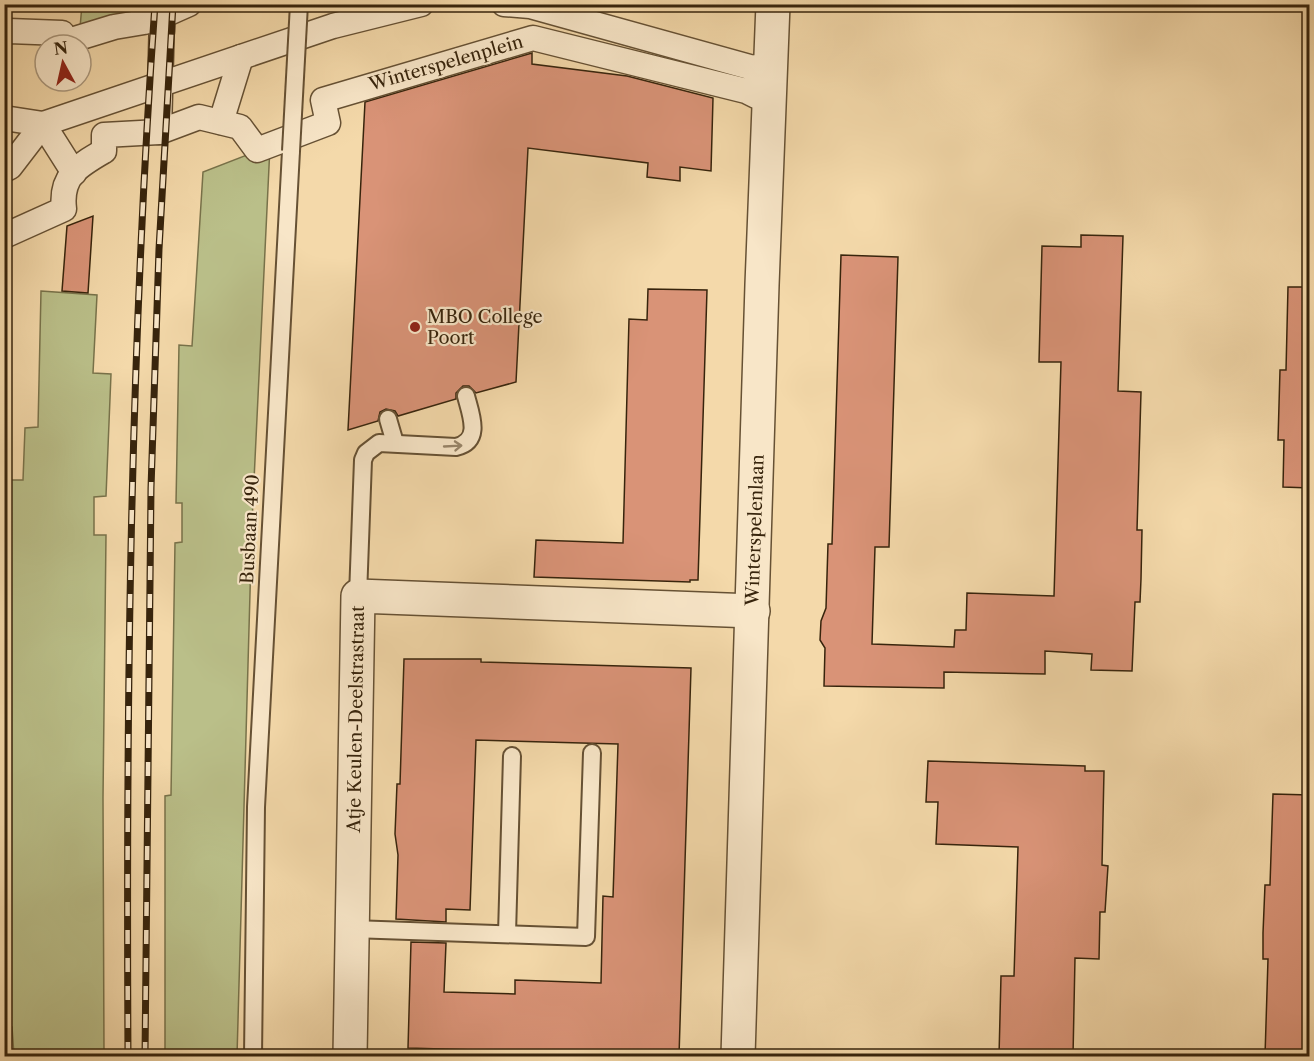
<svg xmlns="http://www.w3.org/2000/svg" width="1314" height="1061" font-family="'Libre Caslon Text',serif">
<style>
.green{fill:#babf89;stroke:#78724a;stroke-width:1.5}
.building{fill:#d99377;stroke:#37240c;stroke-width:1.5}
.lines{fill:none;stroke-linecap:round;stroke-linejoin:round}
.service-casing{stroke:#665134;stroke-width:20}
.pedestrian-casing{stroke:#665134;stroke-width:27}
.minor-casing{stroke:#665134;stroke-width:36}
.service{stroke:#f8e6c8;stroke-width:16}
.pedestrian{stroke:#f8e6c8;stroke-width:24}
.minor{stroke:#f8e6c8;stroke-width:33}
.rail-casing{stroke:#37240c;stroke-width:7}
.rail{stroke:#f8e6c8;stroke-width:4.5;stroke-dasharray:14;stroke-linecap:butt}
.service-bridge-casing{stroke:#665134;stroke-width:20;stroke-linecap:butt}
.service-bridge{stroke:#f8e6c8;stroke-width:16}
.oneway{stroke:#98856a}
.poi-dot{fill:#8f2418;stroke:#f8e6c8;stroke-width:2}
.labels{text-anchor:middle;stroke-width:4.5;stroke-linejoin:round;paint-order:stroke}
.street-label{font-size:18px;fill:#37240c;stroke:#f8e6c8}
.poi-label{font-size:18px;fill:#37240c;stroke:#f8e6c8;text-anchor:start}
</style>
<rect width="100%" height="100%" fill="#f4d9aa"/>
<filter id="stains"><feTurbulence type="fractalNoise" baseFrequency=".00333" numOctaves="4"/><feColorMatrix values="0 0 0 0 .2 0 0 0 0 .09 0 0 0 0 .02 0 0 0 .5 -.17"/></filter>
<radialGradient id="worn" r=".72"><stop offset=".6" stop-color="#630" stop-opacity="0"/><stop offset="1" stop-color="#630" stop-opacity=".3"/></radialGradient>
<g class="green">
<path d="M82 5H131L128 24 79 39Z"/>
<path d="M270 146 252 522 237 1056H165V796L171 795 175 543 182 542V503H176L179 345 192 346 203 172Z"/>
<path d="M41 291 97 295 93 373 111 374 106 496 94 497V535H106L103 798 104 1056H14L12 1027H5V1004L11 1003 8 933 4 932 5 910H7L4 846V480H23L25 428 38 427Z"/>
</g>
<g class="building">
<path d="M532 53V64L627 76 713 98 711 171 680 167V181L647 177 648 163 528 148 516 382 476 393 469 386H463L456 393V399L398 416 395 411 386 409 380 412 378 421 348 430 365 102Z"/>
<path d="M93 216 88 293 62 291 67 226Z"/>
<path d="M1081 235 1123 236 1118 391 1141 392 1137 530H1142L1141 579 1140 602H1135L1132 671 1091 670 1092 654 1045 651V674L944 672V688L824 686 825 648 820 640 821 621 826 608 828 544H832L841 255 898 257 889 547H875L872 644 954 647 955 630H966L967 593 1054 596 1061 362H1039L1042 246 1081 247Z"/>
<path d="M1288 287H1310V488L1283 487 1284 440H1278L1280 370H1286Z"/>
<path d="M648 289 707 290 698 580H690V582L534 577 536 540 623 543 629 319 647 320Z"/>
<path d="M404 659H481V662L691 668 679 1056 408 1048 411 942 446 943 444 992 515 994V980L601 983 603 896 613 897 618 744 476 740 470 910 446 909V922L396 919 398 855 395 834 397 784H400Z"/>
<path d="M928 761 1085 766V771H1104L1102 865 1108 866 1105 912H1100L1099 959 1075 958 1073 1056H999L1001 976H1014L1018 847 936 844 938 802H926Z"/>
<path d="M1273 794 1310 795V959L1307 1056H1265L1268 959H1263V933L1265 885H1270Z"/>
</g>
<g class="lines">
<g class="service-casing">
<g id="service">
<path d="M388 419 395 443"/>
<path d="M358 596 363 460 366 453 379 443 456 447C482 441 471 415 466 396"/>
<path d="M352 929 586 937 592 753"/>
<path d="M507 934 512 756"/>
<path d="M253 1056 256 807 291 151"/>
</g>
</g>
<g class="pedestrian-casing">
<g id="pedestrian">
<path d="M189 4 162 16 159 132 199 117 240 127 257 150 328 123 323 100 533 38 746 91 756 96 757 67"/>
<path d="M504 4 530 6 771 73"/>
<path d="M4 33 9 31 62 33 65 42 114 27 144 22 162 16V31"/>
<path d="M4 118 43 124 333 26 421 4"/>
<path d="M221 122 241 57"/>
<path d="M4 170 10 167 43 124 74 173"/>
<path d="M4 236 64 209C60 176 78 166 104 151V135L159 132V117"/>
</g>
</g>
<g class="minor-casing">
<g id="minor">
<path d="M350 1056 358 596 753 611"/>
<path d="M738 1056 762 285 773 4"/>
</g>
</g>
<use href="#service" class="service"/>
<use href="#pedestrian" class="pedestrian"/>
<use href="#minor" class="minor"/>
<g class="rail-casing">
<g id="rail">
<path d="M128 1056C126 706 130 355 155 4"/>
<path d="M145 1056 151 488 159 249 173 4"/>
</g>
</g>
<use href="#rail" class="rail"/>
<g class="service-bridge-casing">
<path id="service-bridge" d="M291 151 299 4"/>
</g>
<use href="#service-bridge" class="service-bridge"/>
</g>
<defs><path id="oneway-shaft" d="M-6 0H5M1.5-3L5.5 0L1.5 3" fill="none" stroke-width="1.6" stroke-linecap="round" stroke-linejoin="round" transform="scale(1.5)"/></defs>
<use class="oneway" href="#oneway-shaft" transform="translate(453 446) rotate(-3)"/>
<circle class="poi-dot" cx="415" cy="327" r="6"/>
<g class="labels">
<g class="street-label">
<text transform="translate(446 63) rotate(-16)" y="6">Winterspelenplein</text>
<text transform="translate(250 529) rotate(-87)" y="6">Busbaan 490</text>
<text transform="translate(755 530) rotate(-88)" y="6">Winterspelenlaan</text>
<text transform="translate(356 719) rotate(-89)" y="6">Atje Keulen-Deelstrastraat</text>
</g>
<g class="poi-label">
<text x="427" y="323">MBO College<tspan x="427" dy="21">Poort</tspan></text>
</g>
</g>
<rect width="1314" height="1061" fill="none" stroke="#f4d9aa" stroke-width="24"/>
<rect x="6" y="6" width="1302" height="1049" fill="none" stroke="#37240c" stroke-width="3"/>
<rect x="12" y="12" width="1290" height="1037" fill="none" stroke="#37240c" stroke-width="1.5"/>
<g transform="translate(63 63) rotate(352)"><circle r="28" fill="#f8e6c8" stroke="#ab987d" stroke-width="1.5"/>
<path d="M0-4.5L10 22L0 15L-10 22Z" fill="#8f2418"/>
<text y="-9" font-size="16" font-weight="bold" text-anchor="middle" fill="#37240c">N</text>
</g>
<rect width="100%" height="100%" filter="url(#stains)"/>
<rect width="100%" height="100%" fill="url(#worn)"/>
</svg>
